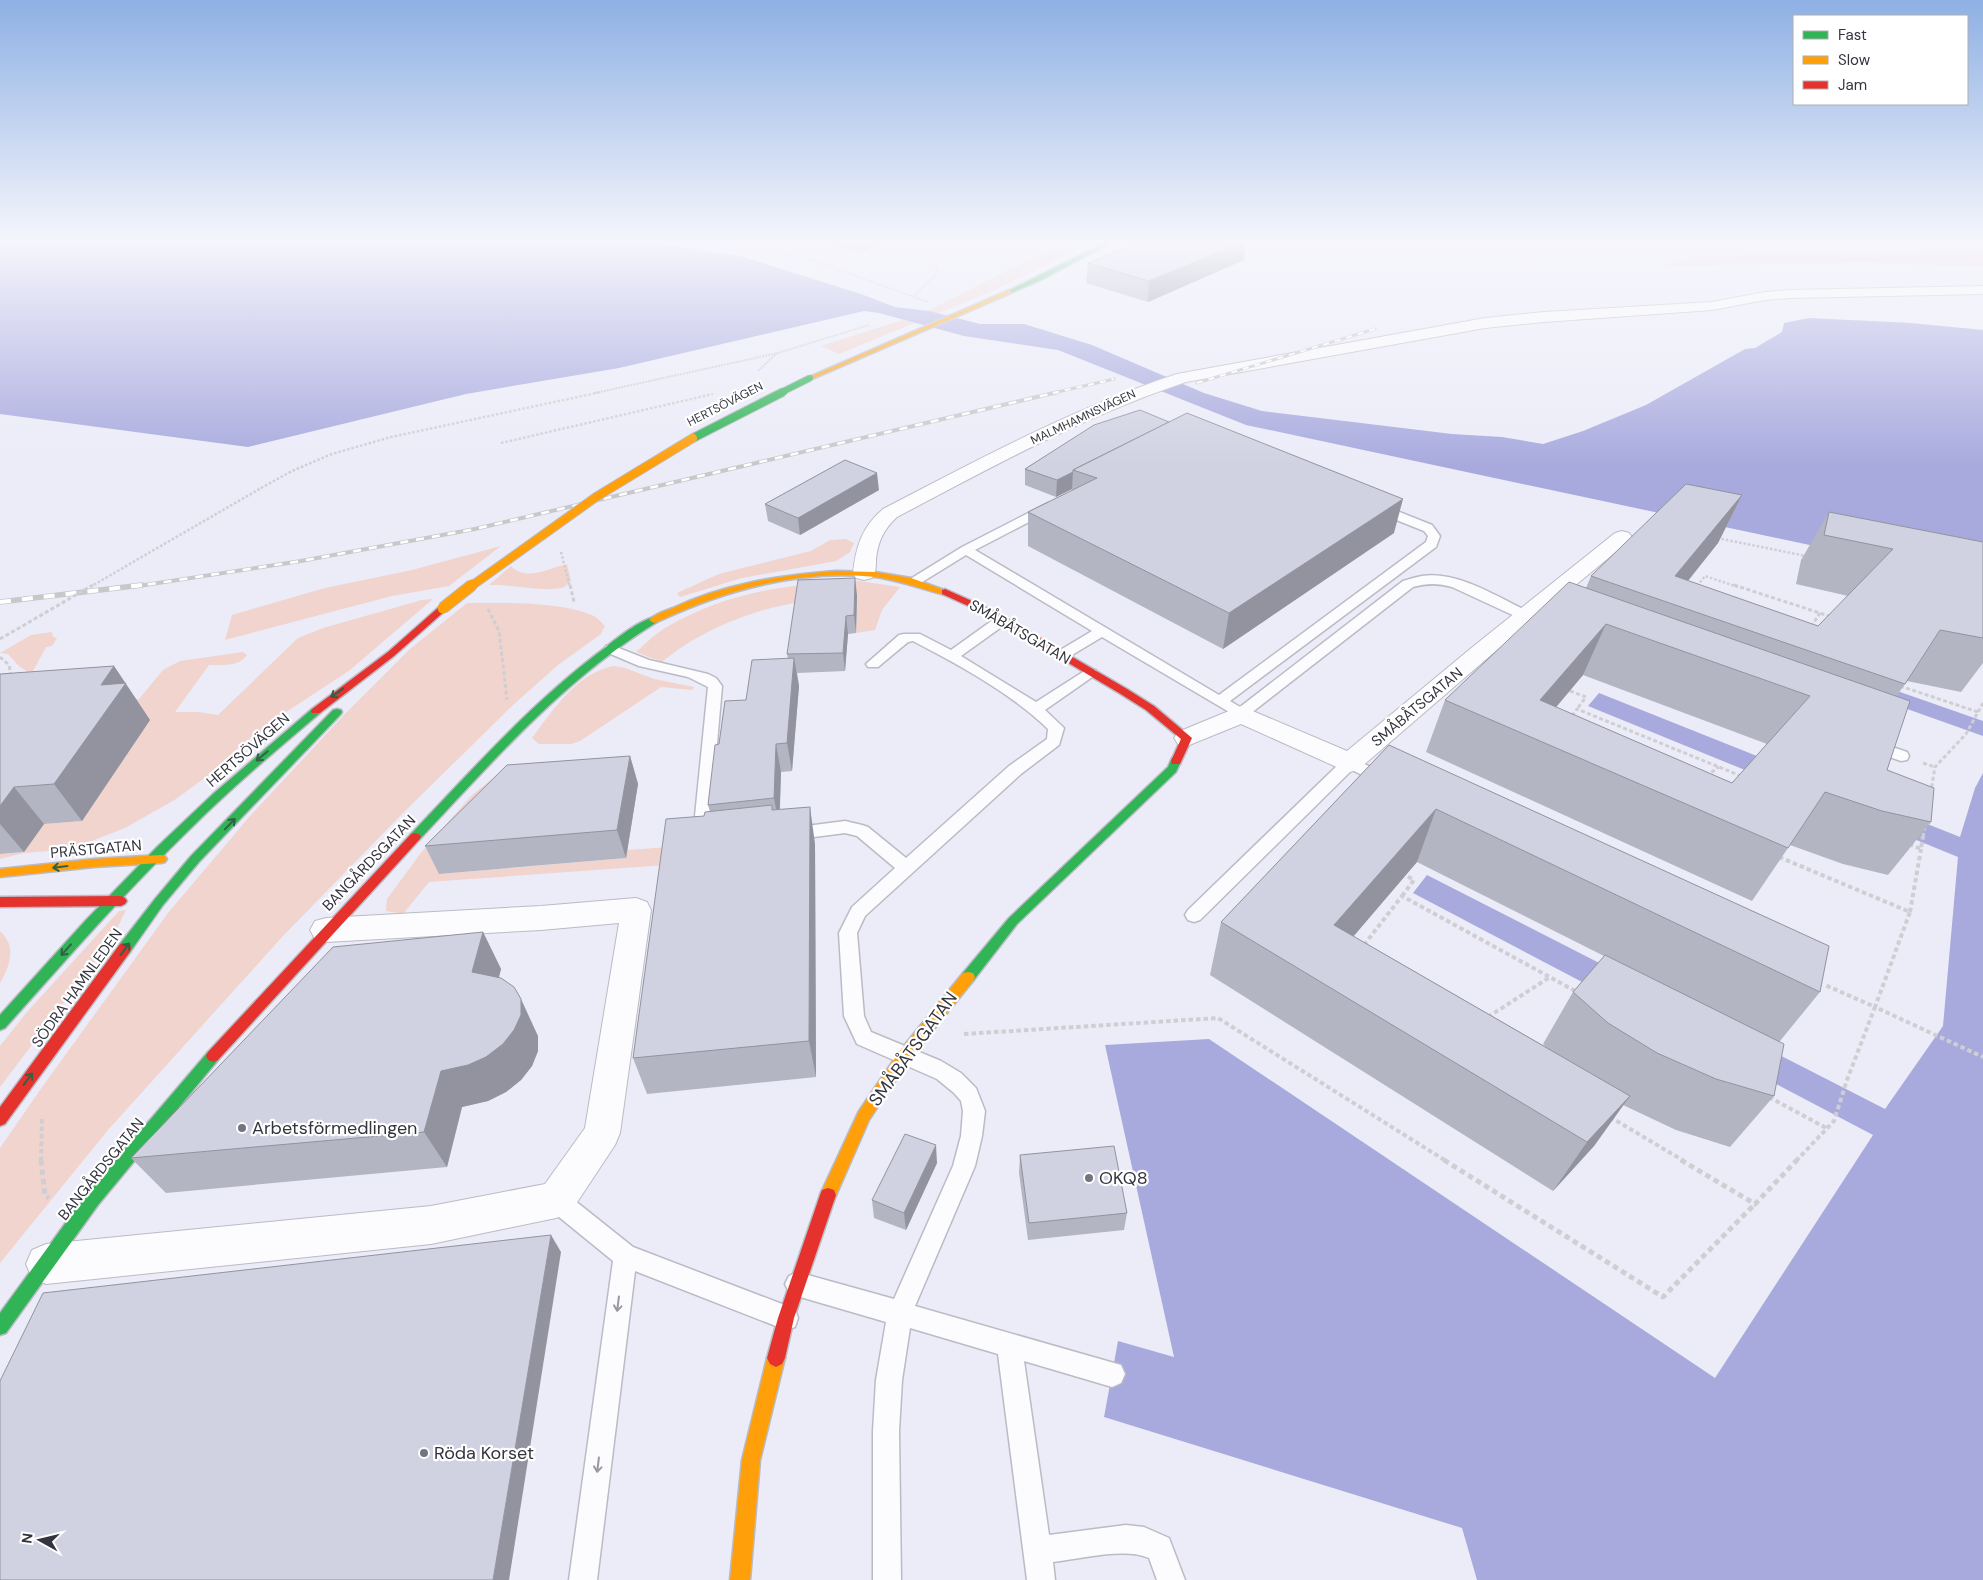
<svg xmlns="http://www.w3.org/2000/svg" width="1983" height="1580" font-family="'DM Sans',sans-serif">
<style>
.green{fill:#f0d4cd}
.water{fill:#a8aade}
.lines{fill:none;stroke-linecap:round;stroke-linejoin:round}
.lane-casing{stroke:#babbc5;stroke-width:3}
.street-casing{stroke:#babbc5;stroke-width:2}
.fast-casing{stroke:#babbc5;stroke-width:3}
.slow-casing{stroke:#babbc5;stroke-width:3}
.jam-casing{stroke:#babbc5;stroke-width:3}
.path-far4{stroke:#cfcfd3;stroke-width:2;stroke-dasharray:2 1;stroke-linecap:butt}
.path-far3{stroke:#cfcfd3;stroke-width:2.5;stroke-dasharray:2.5 2;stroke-linecap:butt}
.path-far2{stroke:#cfcfd3;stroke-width:3;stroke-dasharray:4 2.5;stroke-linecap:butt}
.path-far1{stroke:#cfcfd3;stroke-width:4;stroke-dasharray:4.5 3;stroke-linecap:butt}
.path{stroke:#cfcfd3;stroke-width:5;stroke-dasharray:5.5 4;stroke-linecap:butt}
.lane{fill:#fcfcfe;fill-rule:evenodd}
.street{fill:#fcfcfe;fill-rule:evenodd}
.fast{fill:#30b455;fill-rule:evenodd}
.slow{fill:#ff9f0a;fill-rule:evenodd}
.jam{fill:#e5322d;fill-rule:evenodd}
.rail-far2-casing{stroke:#c8c8cb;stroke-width:3}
.rail-far1-casing{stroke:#c8c8cb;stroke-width:4}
.rail-casing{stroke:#c8c8cb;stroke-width:5.5}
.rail-far2{stroke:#fff;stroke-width:2;stroke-dasharray:6;stroke-linecap:butt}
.rail-far1{stroke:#fff;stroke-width:2.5;stroke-dasharray:8;stroke-linecap:butt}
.rail{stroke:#fff;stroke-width:4;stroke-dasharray:11;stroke-linecap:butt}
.fast-bridge-far1-casing{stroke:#babbc5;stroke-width:8;stroke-linecap:butt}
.fast-bridge-casing{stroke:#babbc5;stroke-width:10;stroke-linecap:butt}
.slow-bridge-far1-casing{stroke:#babbc5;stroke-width:10;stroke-linecap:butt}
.slow-bridge-casing{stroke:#babbc5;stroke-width:13;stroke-linecap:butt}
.path-bridge-far1{stroke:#cfcfd3;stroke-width:2.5;stroke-dasharray:2.5 2;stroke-linecap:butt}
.path-bridge{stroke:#cfcfd3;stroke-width:3;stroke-dasharray:4 2.5;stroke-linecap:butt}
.fast-bridge-far1{stroke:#30b455;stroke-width:6}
.fast-bridge{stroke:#30b455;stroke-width:8}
.slow-bridge-far1{stroke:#ff9f0a;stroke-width:8}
.slow-bridge{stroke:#ff9f0a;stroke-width:11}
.wall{fill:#b3b5c2;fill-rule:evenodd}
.shaded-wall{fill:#92939e}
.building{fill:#d0d2e2;stroke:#92939e;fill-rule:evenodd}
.oneway{stroke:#326146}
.oneway2{stroke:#98989e}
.poi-dot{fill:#73747f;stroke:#fff;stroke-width:2}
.labels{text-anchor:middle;stroke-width:4.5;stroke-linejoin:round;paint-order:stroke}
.far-street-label{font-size:12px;fill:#33343e;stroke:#fff}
.street-label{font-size:15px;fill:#33343e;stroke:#fff}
.near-street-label{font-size:18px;fill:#33343e;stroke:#fff}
.near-poi-label{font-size:18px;fill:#33343e;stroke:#fff;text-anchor:start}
</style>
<rect width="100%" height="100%" fill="#ebecf8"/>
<g class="green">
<path d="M1064 243H1091L990 292 839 354 821 346 921 314Z"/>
<path d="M1983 249V267L1867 262 1664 266 1685 259 1745 255Z"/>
<path d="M846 539 854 543 850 552 836 561 742 578 680 597 677 593 719 574 811 551 830 540Z"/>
<path d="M501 546 449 586 392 596 225 640 232 615 325 588 412 570Z"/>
<path d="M567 564 571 581C568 584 566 587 561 588 542 592 511 584 489 585L511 566C526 582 549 568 567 564Z"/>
<path d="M859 581 900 587 882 610 875 630 856 633 857 595C831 599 805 600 780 606 739 615 694 635 662 662L636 652C645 644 655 634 665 628 729 591 788 584 859 581Z"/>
<path d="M433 599 350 670 274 720 241 745 210 774 176 799 125 828 84 844 62 850 24 853 0 859V854L24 852 44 824 82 821 0 693 14 706 139 699 163 670 180 661 243 652 247 655C239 667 222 665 209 665L175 712H199L218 715 298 638 323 628 422 600Z"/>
<path d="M467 603C504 603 560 601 594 616 598 618 602 623 605 626L601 634 558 665 513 705 404 812 283 936 108 1130 0 1263V1148L40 1090 168 913 250 816 343 716 410 649Z"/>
<path d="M52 632 53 637 57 638 52 646 46 647 33 671 28 672 19 666 8 654 0 653 31 635Z"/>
<path d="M614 666 625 668 654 679 694 687 692 690 661 687 580 741 571 744H539L532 738C553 710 578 672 614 666Z"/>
<path d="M501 772 440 874 626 858 627 850 669 847 666 865 429 882 403 914 386 911 387 899 420 854 472 795Z"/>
<path d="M126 910 112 939 0 1087V1046L27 1012 119 911Z"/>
<path d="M0 931C17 947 10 965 0 983Z"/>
</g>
<g class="water">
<path d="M0 243H650L740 256 861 294 895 307 929 311 980 324H1024L1092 345 1204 393 1262 411 1452 434 1502 437 1543 444 1583 431 1646 405 1745 349 1755 348 1782 332 1784 323 1809 318 1911 323 1983 330V582L1246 425 1058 350 964 336 879 313 864 311 619 368 466 394 248 447 0 414Z"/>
<path d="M1692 619 1983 721V736L1683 629Z"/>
<path d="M1599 693 1960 837 1975 788 1983 773V1580H1477L1462 1528 1104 1417 1118 1341 1174 1357 1105 1045 1209 1039 1715 1378 1873 1135 1413 893 1427 875 1885 1109 1943 1026 1958 857 1588 706Z"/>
</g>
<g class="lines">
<g class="lane-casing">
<g id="lane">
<path d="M1048 503 1054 507 1052 510 975 550 1219 695 1426 542 1428 536 1424 531 1374 511 1372 508 1374 505H1382L1432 525 1440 536 1436 547 1230 701 1240 707 1403 581C1410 579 1416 577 1422 576 1461 570 1506 603 1540 617L1542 620 1535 624 1530 623 1452 587C1438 583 1427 583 1413 587L1246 717 1241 719 1102 637 1067 658H1057L1055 655 1057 652 1092 631 966 555 919 584 914 585 907 581 962 547Z"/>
<path d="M1002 616 1009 620 1007 623 961 656 1036 702 1086 670H1096L1098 673 1045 710 1064 728 1059 745 1021 774 865 916 857 933 864 1016 871 1032 941 1061 961 1073 976 1088 985 1111 982 1136 975 1166 915 1306 1121 1365 1125 1374 1121 1383 1112 1387 1024 1361 1049 1535 1126 1525 1144 1527 1169 1538 1185 1580H1157L1149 1558C1125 1547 1079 1559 1053 1562L1055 1580H1027L998 1354 910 1328 902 1380 899 1431 901 1580H873V1431L876 1380 886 1322 797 1296 789 1292 785 1284 789 1276 797 1272 894 1299 953 1166 961 1136 963 1111 961 1101 954 1093 937 1079 857 1044 844 1016 839 933 852 907 895 868 857 836 845 833 791 840 785 838 783 834 785 830 791 828 845 821 862 825 868 827 906 858 1009 766 1047 739 1048 729C1011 693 959 665 913 641L908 642 878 667H868L866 664 899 635 904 634H920L951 650 997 617Z"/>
<path d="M611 645 649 660 708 674 716 678 722 686 709 836 707 840 701 842 695 840 693 836 708 687 688 677 639 666 606 652 604 649 606 646Z"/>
<path d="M1872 740 1907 752 1909 756 1907 760 1901 761 1867 749 1864 745 1867 741Z"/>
<path d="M1350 758 1390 775 1392 779 1390 783 1384 784 1378 783 1352 770 1200 920 1194 922 1188 920 1185 915 1188 910 1344 759Z"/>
<path d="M556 1189 564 1192 633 1247 795 1309 798 1318 795 1327 786 1330 635 1271 597 1580H569L613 1261 548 1208 545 1200 548 1192Z"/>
</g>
</g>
<g class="street-casing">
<g id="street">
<path d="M1983 286V294L1790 298 1765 300 1712 310 1544 322 1485 328 1186 382C1084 416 992 467 897 517 884 529 878 541 876 559 876 566 876 572 872 578L864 580 856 578 853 573C856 546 862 527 883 509 979 459 1074 408 1177 374L1485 318 1544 312 1712 302 1765 292 1790 290Z"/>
<path d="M1622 531 1629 533 1632 537 1629 541 1491 655 1359 769 1350 772 1341 769 1241 724 1187 746 1178 744 1174 738 1178 732 1241 706 1347 751 1475 645 1615 533Z"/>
<path d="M636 898 647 902 651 910 620 1133 615 1145 570 1213 556 1218 431 1244 46 1284 32 1278 26 1264 32 1250 46 1244 431 1206 545 1184 585 1128 619 923 541 930 326 942 315 939 310 930 315 921 326 918 541 906Z"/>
</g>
</g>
<g class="fast-casing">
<g id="fast">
<path d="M1104 243H1111L1041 280 1011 293 1006 292Z"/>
<path d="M654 617 657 618V622C562 681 495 759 419 840H411L409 837 411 834C473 769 533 701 606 647 618 637 639 621 654 617Z"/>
<path d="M316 708 321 711 320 713C275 751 230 789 189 830 124 893 65 961 5 1028L0 1030V1015L86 920 157 847 213 794 312 709Z"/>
<path d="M337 709 341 710 342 712 341 714 199 862 163 905 130 952 125 953 120 952 119 948 120 944 155 899 191 856 333 710Z"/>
<path d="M1176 757 1181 761 1176 772 1017 924 973 981 968 982 963 981 961 977 963 973 1009 918 1168 767 1172 758Z"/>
<path d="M213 1050 218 1052 220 1056 218 1060 98 1205 6 1333 0 1335V1313L86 1195 208 1052Z"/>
</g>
</g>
<g class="slow-casing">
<g id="slow">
<path d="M1009 290 1012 292 1011 293 812 379 807 378Z"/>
<path d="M836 571 875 572 911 578 950 592 945 595C921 589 899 580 875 577 799 569 725 590 657 622L654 623 649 620C655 614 665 611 673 608 724 584 780 575 836 571Z"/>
<path d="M161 855 165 856 167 859 165 862 161 863 94 867 0 877V869L94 859Z"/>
<path d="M968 972 973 973 975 977 973 981 909 1060 869 1120 834 1200 828 1202 822 1200 820 1195 859 1111 899 1052 963 973Z"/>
<path d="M776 1349 782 1352 785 1358 760 1460 750 1580H730L742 1460 767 1358 770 1352Z"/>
</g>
</g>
<g class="jam-casing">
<g id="jam">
<path d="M945 589 992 610 1127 689 1154 706 1192 738 1180 764H1172L1171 761 1181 739 1146 710 1119 693 986 614 942 594V590Z"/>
<path d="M443 605 448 608 446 610 394 656 320 713H312L311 711 312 709 388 652 440 606Z"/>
<path d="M415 833 419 834 421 837 419 840 218 1060 213 1062 208 1060 206 1056 208 1052 411 834Z"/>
<path d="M121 896 125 898 127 901 125 904 121 906 0 907V897Z"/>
<path d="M125 943 130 944 131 948 130 952 5 1124 0 1126V1107L120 944Z"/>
<path d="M828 1188 834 1190 836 1195 794 1318 785 1358 782 1364 776 1367 770 1364 767 1358 778 1318 820 1195 822 1190Z"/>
</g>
</g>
<g class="path-far4">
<path d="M744 243 814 261 928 302"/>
<path d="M1002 243 1040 253"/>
<path d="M895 251 913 243"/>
<path d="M914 296 938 272 935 265"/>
<path d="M758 371 777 353"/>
<path d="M595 393 778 353 869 325"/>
</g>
<g class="path-far3">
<path d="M501 443 713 394"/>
<path d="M261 488 292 471 332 454 391 437 601 392"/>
<path d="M1717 538 1806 556"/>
<path d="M561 552 570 587"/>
<path d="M1697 586 1705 576 1738 587"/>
</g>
<g class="path-far2">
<path d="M570 585 574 602"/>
<path d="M1734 585 1832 617"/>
<path d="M488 609 499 631 507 700"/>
<path d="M1811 627 1820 613"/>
<path d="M0 657 9 665 11 677"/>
<path d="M1900 686 1978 712 1966 734 1935 767 1931 791"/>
<path d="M1570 691 1586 697 1577 709"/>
<path d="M1978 712 1983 703"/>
<path d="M1572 716 1577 709 1741 776"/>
<path d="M1923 763 1935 767"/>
<path d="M1706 776 1719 767"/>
<path d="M1923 837 1925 827"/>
</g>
<g class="path-far1">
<path d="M1909 844 1921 849 1923 836"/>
<path d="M1779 857 1910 912 1875 1007 1983 1057"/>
<path d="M1402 896 1414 880 1405 875"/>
<path d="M1910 912 1921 849"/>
<path d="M1364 945 1402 896 1577 992"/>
<path d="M1488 1017 1550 977"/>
<path d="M964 1034 1218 1018 1446 1161"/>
<path d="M1769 1097 1828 1129"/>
<path d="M1610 1117 1684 1161"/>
<path d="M41 1161 42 1119"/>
<path d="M1796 1161 1834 1121 1847 1080 1875 1007 1825 985"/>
</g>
<g class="path">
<path d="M41 1160 45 1196 49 1198"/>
<path d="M1444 1160 1663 1297 1755 1204"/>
<path d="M1681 1160 1755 1204 1797 1160"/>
</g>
<use href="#lane" class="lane"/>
<use href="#street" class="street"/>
<use href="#fast" class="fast"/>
<use href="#slow" class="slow"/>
<use href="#jam" class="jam"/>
<g class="rail-far2-casing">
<g id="rail-far2">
<path d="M1197 383 1375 329"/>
<path d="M1053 393 1114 379"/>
</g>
</g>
<g class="rail-far1-casing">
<path id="rail-far1" d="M132 587 301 561 475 529 1058 392"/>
</g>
<g class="rail-casing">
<path id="rail" d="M0 602 142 585"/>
</g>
<use href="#rail-far2" class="rail-far2"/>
<use href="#rail-far1" class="rail-far1"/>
<use href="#rail" class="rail"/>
<g class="fast-bridge-far1-casing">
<path id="fast-bridge-far1" d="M780 393 810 378"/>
</g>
<g class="fast-bridge-casing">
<path id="fast-bridge" d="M693 438 783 392"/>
</g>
<g class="slow-bridge-far1-casing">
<path id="slow-bridge-far1" d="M470 587 596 497 693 438"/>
</g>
<g class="slow-bridge-casing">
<path id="slow-bridge" d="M443 608 472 585"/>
</g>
<path class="path-bridge-far1" d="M90 587 261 488"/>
<path class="path-bridge" d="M0 639 93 585"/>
<use href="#fast-bridge-far1" class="fast-bridge-far1"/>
<use href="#fast-bridge" class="fast-bridge"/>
<use href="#slow-bridge-far1" class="slow-bridge-far1"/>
<use href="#slow-bridge" class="slow-bridge"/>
</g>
<g class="wall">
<path d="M820 243H881L861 252Z"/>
<path d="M1244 260 1148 302 1086 283 1088 263Z"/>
<path d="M1094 425 1394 533 1223 649 1028 546V512L1072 491V489L1056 497 1025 485V469Z"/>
<path d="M879 490 800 535 768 521 765 504Z"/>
<path d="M1742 495 1718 543 1688 581 1818 626 1848 596 1796 584 1801 560 1829 512 1983 542V663L1961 692 1907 681 1896 697 1887 770 1931 822 1888 875 1843 864 1790 845 1752 901 1426 752 1445 700 1586 588 1591 576ZM1583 675 1767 744 1732 783 1556 707Z"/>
<path d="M857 595 856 633 848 634 845 671 797 673 799 686 792 771 781 772 780 810 815 844 816 1077 647 1094 633 1058 704 816 710 812 708 805 719 744 746 700 788 659 787 654Z"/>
<path d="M114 666 150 720 82 821 44 824 24 852 0 854V674Z"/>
<path d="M1389 745 1820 992 1780 1041 1774 1096 1730 1147 1676 1130 1623 1105 1594 1146 1553 1191 1210 975 1221 922ZM1417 862 1604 956 1573 992 1543 1044 1546 1047 1353 936Z"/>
<path d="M630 756 638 784 626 858 439 874 425 846Z"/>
<path d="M483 932 501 969 499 977 538 1036V1051L532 1066 521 1080 506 1092 488 1101 462 1107 447 1167 166 1193 131 1158Z"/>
<path d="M1020 1155 1127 1213 1124 1230 1028 1240 1019 1173Z"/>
<path d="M937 1163 906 1230 874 1218 872 1200Z"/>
</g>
<g class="shaded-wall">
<path d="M860 243H881L861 252Z"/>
<path d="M1240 243H1246L1244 260 1148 302 1149 281Z"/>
<path d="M1073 472 1072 489 1056 497 1057 480Z"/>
<path d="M877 473 879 490 800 535 798 518Z"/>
<path d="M1742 495 1718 543 1670 603 1675 576Z"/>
<path d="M1403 499 1394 533 1223 649 1229 613Z"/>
<path d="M855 578 857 595 856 633 854 615Z"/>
<path d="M846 616 848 634 845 671 843 653Z"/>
<path d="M1606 624 1583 675 1531 737 1540 700Z"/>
<path d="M794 658 799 686 792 771 787 743Z"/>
<path d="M114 666 150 720 82 821 54 784 101 685Z"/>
<path d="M776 744 781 772 779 826 774 798Z"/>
<path d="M630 756 638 784 626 858 617 830Z"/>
<path d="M14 787 44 824 24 852 0 824V806Z"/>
<path d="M810 807 815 844 816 1077 809 1041Z"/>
<path d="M1436 809 1417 862 1318 978 1334 925Z"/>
<path d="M483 932 501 969 490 1009 472 972Z"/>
<path d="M521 999 538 1036V1051L532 1066 521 1080 506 1092 488 1101 462 1107 447 1167 424 1132 441 1071Z"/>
<path d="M1630 1096 1594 1146 1553 1191 1587 1142Z"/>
<path d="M936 1145 937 1163 906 1230 904 1213Z"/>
<path d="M551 1235 561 1252 509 1580H493Z"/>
</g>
<g class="building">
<path d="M1137 243H1240L1149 281 1088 263Z"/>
<path d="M1140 410 1169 422 1073 470V472L1057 480 1025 469 1094 425Z"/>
<path d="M1187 413 1403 499 1229 613 1028 512 1097 478 1073 470Z"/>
<path d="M845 460 877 473 798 518 765 504Z"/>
<path d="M1686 484 1742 495 1675 576 1818 626 1893 549 1824 535 1829 512 1983 542V638L1940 630 1905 684 1591 576Z"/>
<path d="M855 578 854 615 846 616 843 653 787 654 798 580Z"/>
<path d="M1569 582 1910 701 1887 770 1934 788 1931 822 1882 811 1825 792 1788 848 1445 700ZM1606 624 1810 696 1732 783 1540 700Z"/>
<path d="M794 658 787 743 776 744 774 798 708 805 715 745 719 744 725 701 746 700 752 660Z"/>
<path d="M114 666 101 685 126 683 54 784 14 787 0 806V674Z"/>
<path d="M1389 745 1829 946 1820 992 1436 809 1334 925 1630 1096 1587 1142 1221 922Z"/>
<path d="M630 756 617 830 425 846 507 765Z"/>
<path d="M772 805V810L810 807 809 1041 633 1058 666 819 704 816 705 812Z"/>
<path d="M483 932 472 972 501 978 514 987 521 999V1015L514 1030 503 1044 486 1057 468 1065 441 1071 424 1132 131 1158 333 947Z"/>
<path d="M1605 955 1784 1044 1774 1096 1716 1079 1657 1053 1608 1023 1573 992Z"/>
<path d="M905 1134 936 1145 904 1213 872 1200Z"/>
<path d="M1114 1146 1127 1213 1029 1223 1020 1155Z"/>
<path d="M551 1235 493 1580H0V1381L43 1293Z"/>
</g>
<defs><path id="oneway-shaft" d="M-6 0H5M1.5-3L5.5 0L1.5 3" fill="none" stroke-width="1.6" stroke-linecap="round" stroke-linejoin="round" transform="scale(1.25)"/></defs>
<g class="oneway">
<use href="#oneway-shaft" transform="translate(337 693) rotate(144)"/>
<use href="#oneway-shaft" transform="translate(262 756) rotate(140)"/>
<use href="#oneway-shaft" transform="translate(230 824) rotate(-46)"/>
<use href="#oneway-shaft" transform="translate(60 867) rotate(173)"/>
<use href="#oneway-shaft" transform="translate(125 949) rotate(-54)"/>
<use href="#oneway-shaft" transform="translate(66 950) rotate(132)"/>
<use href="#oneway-shaft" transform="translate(28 1079) rotate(-54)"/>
</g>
<g class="oneway2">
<use href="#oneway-shaft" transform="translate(618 1304) rotate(97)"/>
<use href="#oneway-shaft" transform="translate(598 1465) rotate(97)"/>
</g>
<linearGradient id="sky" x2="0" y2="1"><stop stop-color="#8eb0e4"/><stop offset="0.52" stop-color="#f6f6fc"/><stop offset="1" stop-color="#f6f6fc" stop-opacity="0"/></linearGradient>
<rect width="1983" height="465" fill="url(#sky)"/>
<g class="poi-dot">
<circle cx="242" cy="1128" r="5"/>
<circle cx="1089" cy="1178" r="5"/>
<circle cx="424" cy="1453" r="5"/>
</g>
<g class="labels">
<g class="far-street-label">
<text transform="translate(725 404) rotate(-27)" y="4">HERTSÖVÄGEN</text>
<text transform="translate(1083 417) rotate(-25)" y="4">MALMHAMNSVÄGEN</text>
</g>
<g class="street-label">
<text transform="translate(1020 632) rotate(30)" y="5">SMÅBÅTSGATAN</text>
<text transform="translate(1417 707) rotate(-40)" y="5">SMÅBÅTSGATAN</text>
<text transform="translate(248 750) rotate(-41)" y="5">HERTSÖVÄGEN</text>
<text transform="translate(96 849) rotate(-5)" y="5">PRÄSTGATAN</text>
<text transform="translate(369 863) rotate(-46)" y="5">BANGÅRDSGATAN</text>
<text transform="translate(77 988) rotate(-54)" y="5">SÖDRA HAMNLEDEN</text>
<text transform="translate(101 1169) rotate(-51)" y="5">BANGÅRDSGATAN</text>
</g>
<g class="near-street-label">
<text transform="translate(913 1049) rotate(-54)" y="6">SMÅBÅTSGATAN</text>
</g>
<g class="near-poi-label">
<text x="252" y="1134">Arbetsförmedlingen</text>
<text x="1099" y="1184">OKQ8</text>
<text x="434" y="1459">Röda Korset</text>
</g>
</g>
<rect x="1793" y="15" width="175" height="90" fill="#ffffff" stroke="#adaeb2"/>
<rect x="1803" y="31" width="25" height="8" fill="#30b455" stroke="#adaeb2"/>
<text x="1838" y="40" font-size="15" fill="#33343e">Fast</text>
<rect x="1803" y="56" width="25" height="8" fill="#ff9f0a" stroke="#adaeb2"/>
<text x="1838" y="65" font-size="15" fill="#33343e">Slow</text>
<rect x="1803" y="81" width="25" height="8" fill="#e5322d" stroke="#adaeb2"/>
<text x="1838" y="90" font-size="15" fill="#33343e">Jam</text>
<g transform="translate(40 1540) rotate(278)" stroke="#ffffff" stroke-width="4" paint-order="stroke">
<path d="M0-4L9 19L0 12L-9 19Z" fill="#33343e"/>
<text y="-8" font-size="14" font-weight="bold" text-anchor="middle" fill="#33343e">N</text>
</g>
</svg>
